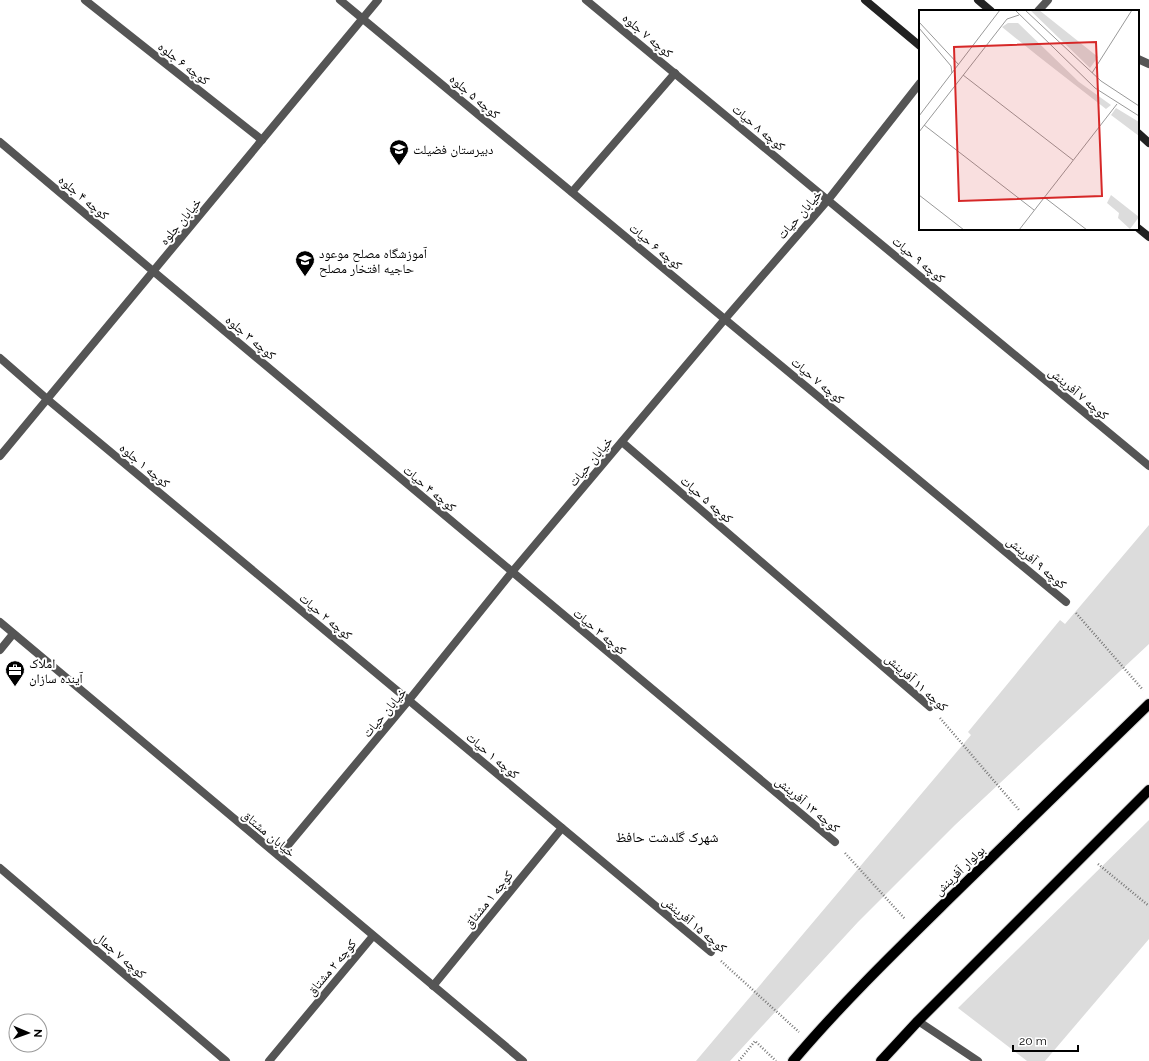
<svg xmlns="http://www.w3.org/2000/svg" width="1149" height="1061" font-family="Raleway,'Noto Naskh Arabic',sans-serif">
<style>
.green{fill:#dcdcdc}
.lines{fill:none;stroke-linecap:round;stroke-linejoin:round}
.primary-casing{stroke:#dbdbdb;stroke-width:12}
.path{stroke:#777;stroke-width:2.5;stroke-dasharray:1 2;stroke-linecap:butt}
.minor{stroke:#555;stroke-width:8}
.tertiary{stroke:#555;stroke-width:8}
.secondary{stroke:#222;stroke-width:8}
.primary{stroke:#000;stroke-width:10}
.labels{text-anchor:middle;stroke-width:4;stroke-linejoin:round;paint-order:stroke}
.street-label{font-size:13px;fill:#000;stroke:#fff}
.poi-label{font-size:13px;fill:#000;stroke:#fff;text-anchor:start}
.neighbourhood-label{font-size:14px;fill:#000;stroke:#fff}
.inset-road{fill:none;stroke:#999;stroke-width:1}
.view{fill:#d62828;fill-opacity:0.15;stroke:#d62828;stroke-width:2}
.inset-edge{fill:none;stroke:#000;stroke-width:2}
</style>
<rect width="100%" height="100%" fill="#fff"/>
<g class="green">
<path d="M1149 525V644L955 825 858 922 730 1061H696L971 735 968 732 1060 620 1065 624Z"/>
<path d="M1149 820V939L1045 1061H1027L958 1008Z"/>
</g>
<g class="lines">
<g class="primary-casing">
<g id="primary">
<path d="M793 1061C843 1002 899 948 954 894 1019 830 1084 767 1149 704"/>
<path d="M881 1061 918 1021 1149 790"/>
</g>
</g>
<g class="path">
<path d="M1076 613 1143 690"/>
<path d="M940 718 1019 810"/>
<path d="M845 853 905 919"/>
<path d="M1098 864 1149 906"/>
<path d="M721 961 799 1032"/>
<path d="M739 1061 755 1041 776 1061"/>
</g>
<g class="minor">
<path d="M85 0 262 140"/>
<path d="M340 0 1066 602"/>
<path d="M586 0 1149 466"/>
<path d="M1138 59 1149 64"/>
<path d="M0 142 153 271 835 842"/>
<path d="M572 192 675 73"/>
<path d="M0 358 47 399 711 952"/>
<path d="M622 442 930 707"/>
<path d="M0 868 226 1061"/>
<path d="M433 986 562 828"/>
<path d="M269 1061 373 936"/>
</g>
<g class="tertiary">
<path d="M1038 11 1048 0"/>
<path d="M0 456 378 0"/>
<path d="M0 622 523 1061"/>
<path d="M0 650 13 634"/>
<path d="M279 856 409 700 512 572 725 319 828 200 920 83"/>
<path d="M918 1021 978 1061"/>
</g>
<g class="secondary">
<path d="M865 0 920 46"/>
<path d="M978 0 991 11"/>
<path d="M1138 133 1149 143"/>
<path d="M1138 228 1149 237"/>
</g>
<use href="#primary" class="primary"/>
</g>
<defs>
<g id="school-pin" transform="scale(1)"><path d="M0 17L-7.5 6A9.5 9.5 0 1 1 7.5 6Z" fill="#000" stroke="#fff"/><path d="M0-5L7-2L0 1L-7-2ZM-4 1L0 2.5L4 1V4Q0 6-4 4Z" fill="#fff"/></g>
<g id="office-pin" transform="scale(1)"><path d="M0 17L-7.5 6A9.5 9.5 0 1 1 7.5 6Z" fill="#000" stroke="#fff"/><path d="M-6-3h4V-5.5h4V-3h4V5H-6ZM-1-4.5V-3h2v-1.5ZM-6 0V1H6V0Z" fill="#fff"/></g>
</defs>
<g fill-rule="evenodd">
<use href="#school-pin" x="399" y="149"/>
<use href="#school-pin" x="305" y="260"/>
<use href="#office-pin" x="15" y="670"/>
</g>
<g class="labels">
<g class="street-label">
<text transform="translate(648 35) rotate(40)" y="5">کوچه ۷ جلوه</text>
<text transform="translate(184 63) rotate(38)" y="5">کوچه ۶ جلوه</text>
<text transform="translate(475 96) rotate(40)" y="5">کوچه ۵ جلوه</text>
<text transform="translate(759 127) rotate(40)" y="5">کوچه ۸ حیات</text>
<text transform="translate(84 197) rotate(40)" y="5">کوچه ۴ جلوه</text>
<text transform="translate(799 214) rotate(-49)" y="5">خیابان حیات</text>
<text transform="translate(180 221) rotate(-50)" y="5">خیابان جلوه</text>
<text transform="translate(656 246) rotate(40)" y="5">کوچه ۶ حیات</text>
<text transform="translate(919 259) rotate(40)" y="5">کوچه ۹ حیات</text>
<text transform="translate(251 337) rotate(40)" y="5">کوچه ۳ جلوه</text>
<text transform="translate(818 380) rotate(40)" y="5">کوچه ۷ حیات</text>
<text transform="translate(1079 393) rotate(40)" y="5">کوچه ۷ آفرینش</text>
<text transform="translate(590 461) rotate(-50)" y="5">خیابان حیات</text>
<text transform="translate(145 465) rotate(40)" y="5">کوچه ۱ جلوه</text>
<text transform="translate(430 488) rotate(40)" y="5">کوچه ۴ حیات</text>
<text transform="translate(707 499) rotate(41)" y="5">کوچه ۵ حیات</text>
<text transform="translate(1037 562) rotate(40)" y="5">کوچه ۹ آفرینش</text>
<text transform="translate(326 616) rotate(40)" y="5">کوچه ۲ حیات</text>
<text transform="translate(600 631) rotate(40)" y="5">کوچه ۳ حیات</text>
<text transform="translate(917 682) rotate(42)" y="5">کوچه ۱۱ آفرینش</text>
<text transform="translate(384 712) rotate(-50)" y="5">خیابان حیات</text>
<text transform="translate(493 755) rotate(40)" y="5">کوچه ۱ حیات</text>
<text transform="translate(808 804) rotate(40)" y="5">کوچه ۱۳ آفرینش</text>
<text transform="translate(269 833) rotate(40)" y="5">خیابان مشتاق</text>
<text transform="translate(959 870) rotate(-44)" y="5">بولوار آفرینش</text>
<text transform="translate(488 899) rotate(-51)" y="5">کوچه ۱ مشتاق</text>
<text transform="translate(695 924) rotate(40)" y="5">کوچه ۱۵ آفرینش</text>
<text transform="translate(121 955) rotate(41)" y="5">کوچه ۷ جمال</text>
<text transform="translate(331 967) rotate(-50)" y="5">کوچه ۲ مشتاق</text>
</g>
<g class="poi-label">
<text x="413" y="154">دبیرستان فضیلت</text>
<text x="319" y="258">آموزشگاه مصلح موعود<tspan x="319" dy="15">حاجیه افتخار مصلح</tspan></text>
<text x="29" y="668">املاک<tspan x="29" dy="15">آینده سازان</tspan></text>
</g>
<g class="neighbourhood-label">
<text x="667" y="842">شهرک گلدشت حافظ</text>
</g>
</g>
<g transform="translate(919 10)">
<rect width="220" height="220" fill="#fff"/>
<path d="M111 0H120L179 47 171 58ZM89 13H99L160 72 192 95 187 99 119 46 83 17ZM197 98 220 112V126L192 105ZM192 185 220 207 211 219 199 208 200 203 188 193Z" fill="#dcdcdc"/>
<path class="inset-road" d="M96 0 176 78 220 106M106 0 182 71 220 96M0 12 40 55M0 18 32 56 33 63M173 63 213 0M44 65 154 150M0 106 81 0M5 115 115 200M0 122 88 9 100 5M0 185 45 220M125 187 168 220M100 220 198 94"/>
<path class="view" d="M177 32 183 186 40 191 35 37Z"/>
<rect width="220" height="220" class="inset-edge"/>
</g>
<g transform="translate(28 1033) rotate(92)"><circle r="19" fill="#ffffff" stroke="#999999"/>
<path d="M0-3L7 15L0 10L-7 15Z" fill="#000000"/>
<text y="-6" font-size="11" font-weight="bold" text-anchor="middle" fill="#000000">N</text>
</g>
<path d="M1013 1045v6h65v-6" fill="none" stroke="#000000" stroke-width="2"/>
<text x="1019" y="1045" font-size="12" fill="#000000" stroke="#ffffff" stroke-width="3" paint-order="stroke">20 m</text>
</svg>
